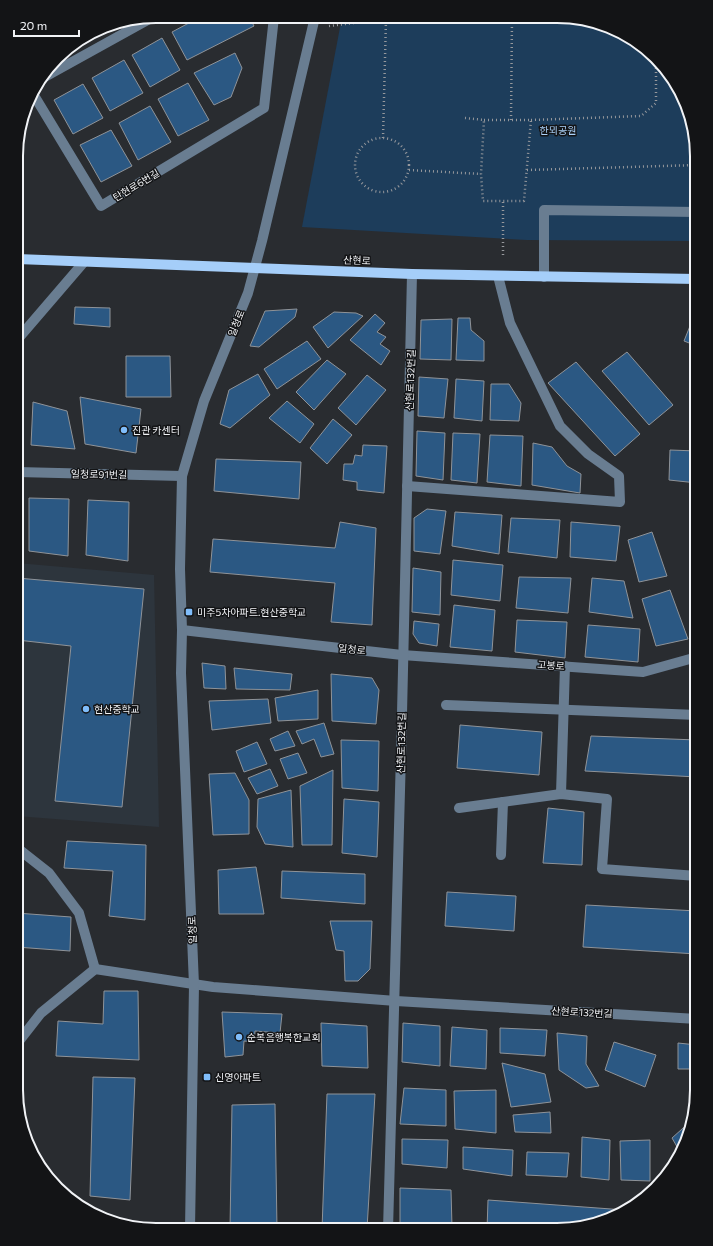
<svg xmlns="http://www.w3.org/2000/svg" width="713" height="1246" font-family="Commissioner,'Noto Sans KR',sans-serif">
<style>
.built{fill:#2d353d}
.green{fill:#1d3d5b}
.building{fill:#2b5883;stroke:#8f9398}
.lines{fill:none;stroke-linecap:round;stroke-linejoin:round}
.path{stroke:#96989c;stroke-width:2.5;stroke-dasharray:1 3;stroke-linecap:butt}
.minor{stroke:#697d91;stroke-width:10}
.major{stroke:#a5cef9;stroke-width:10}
.poi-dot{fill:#80bdfa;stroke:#131416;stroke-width:1.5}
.labels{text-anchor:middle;stroke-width:3;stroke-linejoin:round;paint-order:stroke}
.park-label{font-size:10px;fill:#abd2fa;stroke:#131416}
.street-label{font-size:10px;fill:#f1f3f6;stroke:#131416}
.poi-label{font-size:10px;fill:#f1f3f6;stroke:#131416;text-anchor:start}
.rim{fill:none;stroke:#f1f3f6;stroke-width:2}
</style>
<rect width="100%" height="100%" fill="#292c30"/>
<path class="built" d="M17 563 154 575 159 827 16 816Z"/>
<path class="green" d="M342 17 584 19 649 51 689 111 697 156V241L527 240 302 227Z"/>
<g class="building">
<path d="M202 16 249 17 254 26 187 60 172 32Z"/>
<path d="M162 38 180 70 150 87 132 55Z"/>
<path d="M235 53 242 68 231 97 214 105 194 73Z"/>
<path d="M124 60 143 93 110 111 92 78Z"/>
<path d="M188 83 209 120 178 136 158 99Z"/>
<path d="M83 84 103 118 73 134 54 100Z"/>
<path d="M150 106 171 142 138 160 119 123Z"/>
<path d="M111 130 132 166 101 182 80 145Z"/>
<path d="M75 307 110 308V327L74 324Z"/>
<path d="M297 309 295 317 259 347 250 346 265 311Z"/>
<path d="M334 312 356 313 363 316 328 348 313 327Z"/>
<path d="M375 314 385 323 377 332 386 337 380 344 390 351 381 365 350 340Z"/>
<path d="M458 318H470L471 330 484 341V361L456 360Z"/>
<path d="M452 319 451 360 420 359 421 320Z"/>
<path d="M692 321 697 323V346L684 341Z"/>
<path d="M307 341 321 359 277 389 264 369Z"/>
<path d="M627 352 673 405 649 425 602 371Z"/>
<path d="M126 356H170L171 397H126Z"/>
<path d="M327 360 346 374 314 410 296 392Z"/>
<path d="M576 362 640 434 615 456 548 383Z"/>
<path d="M258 374 270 395 230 428 220 424 229 390Z"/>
<path d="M367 375 386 390 356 425 338 408Z"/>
<path d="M419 377 448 379 444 418 418 416Z"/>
<path d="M456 379 484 381 482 421 454 418Z"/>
<path d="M491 384H509L521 403 519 421 490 420Z"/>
<path d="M80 397 141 409 136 453 85 444Z"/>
<path d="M287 401 314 424 300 443 269 418Z"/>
<path d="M33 402 67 411 75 449 31 445Z"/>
<path d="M17 411H20L18 443H17Z"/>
<path d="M333 419 352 435 327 464 310 448Z"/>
<path d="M417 431 445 433 443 480 416 476Z"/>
<path d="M453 433 480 434 477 483 451 480Z"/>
<path d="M490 435 523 436 521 486 487 482Z"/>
<path d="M533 443 552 447 567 466 581 474 580 493 532 485Z"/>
<path d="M363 445 387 446 384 493 357 490V482L343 480 344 464H353L355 455 362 456Z"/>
<path d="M670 450 697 451V483L669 480Z"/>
<path d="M216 459 301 462 299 499 214 491Z"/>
<path d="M29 498 69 499 68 556 29 551Z"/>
<path d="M88 500 129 502 128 561 86 555Z"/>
<path d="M427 509 446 511 440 554 414 551V518Z"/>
<path d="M455 512 502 515 499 554 452 546Z"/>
<path d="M511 518 560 520 557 558 508 552Z"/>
<path d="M340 522 376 528 372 625 331 622 335 583 210 572 213 539 335 548Z"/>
<path d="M571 522 620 526 616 561 570 557Z"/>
<path d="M652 532 667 576 639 582 628 540Z"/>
<path d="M453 560 503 565 500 601 451 595Z"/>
<path d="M413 568 441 572 440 615 412 612Z"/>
<path d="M519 577 571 578 568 613 516 608Z"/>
<path d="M17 578 144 589 122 807 55 801 71 646 17 640Z"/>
<path d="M592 578 624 581 633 618 589 612Z"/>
<path d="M670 590 688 639 656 646 642 599Z"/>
<path d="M454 605 495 610 492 651 450 647Z"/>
<path d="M517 620 567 622 565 658 515 652Z"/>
<path d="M414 621 439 624 437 646 419 643 413 634Z"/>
<path d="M588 625 640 629 638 662 585 657Z"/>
<path d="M202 663 225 666 226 689 204 688Z"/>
<path d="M234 668 292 674 290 690 236 689Z"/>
<path d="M331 674 372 678 379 690 376 724 332 721Z"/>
<path d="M318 690V719L278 721 275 698Z"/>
<path d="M268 699 271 723 212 730 209 701Z"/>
<path d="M324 723 334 754 321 757 314 739 302 744 296 731Z"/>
<path d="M460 725 542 732 539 775 457 768Z"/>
<path d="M288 731 295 746 275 751 270 739Z"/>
<path d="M591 736 697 740V777L585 771Z"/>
<path d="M341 740 379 741 378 791 342 788Z"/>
<path d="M257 742 267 764 244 772 236 751Z"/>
<path d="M298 753 307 773 288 779 280 759Z"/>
<path d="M270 769 278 786 257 794 248 778Z"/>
<path d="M333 770 332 845H302L300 786Z"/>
<path d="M235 773 249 800V834L213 835 209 774Z"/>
<path d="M291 790 293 847 265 844 257 827 258 799Z"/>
<path d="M344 799 379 802 377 857 342 853Z"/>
<path d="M548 808 584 812 582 865 543 863Z"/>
<path d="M67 841 146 845 145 920 109 916 113 871 64 868Z"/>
<path d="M256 867 264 914H219L218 870Z"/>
<path d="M282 871 365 874V904L281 898Z"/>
<path d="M447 892 516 896 514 931 445 926Z"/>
<path d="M586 905 697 911V954L583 947Z"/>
<path d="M16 913 71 917 70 951 16 947Z"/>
<path d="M330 921H372L370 969 358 981H345L344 951 336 950Z"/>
<path d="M104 991H138L139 1060 56 1056 58 1021 103 1024Z"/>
<path d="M222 1012 282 1014 280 1033 255 1031 254 1042 244 1041 243 1055 225 1057Z"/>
<path d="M321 1023 367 1026 368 1068 322 1066Z"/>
<path d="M403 1023 440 1026V1066L402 1062Z"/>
<path d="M452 1027 487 1030 486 1069 450 1066Z"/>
<path d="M500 1028 547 1030 545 1056 500 1053Z"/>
<path d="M557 1033 587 1036 586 1064 599 1086 586 1088 559 1070Z"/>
<path d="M614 1042 656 1055 645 1087 605 1070Z"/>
<path d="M678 1043 697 1045V1069H678Z"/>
<path d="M502 1063 545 1074 551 1102 511 1107Z"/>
<path d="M93 1077 135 1078 130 1200 90 1196Z"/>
<path d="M404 1088 446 1090V1126L400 1124Z"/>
<path d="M496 1090V1133L455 1129 454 1091Z"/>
<path d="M327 1094H375L367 1229H322Z"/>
<path d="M275 1104 277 1229H230L232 1105Z"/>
<path d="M550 1112 551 1133 515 1132 513 1115Z"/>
<path d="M692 1120 689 1135 680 1152 672 1138Z"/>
<path d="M582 1137 610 1140 609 1180 581 1177Z"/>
<path d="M402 1139 448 1140 447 1168 402 1164Z"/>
<path d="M650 1140V1181L621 1180 620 1141Z"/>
<path d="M463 1147 513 1150 512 1176 463 1169Z"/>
<path d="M527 1152 569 1153 567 1177 526 1175Z"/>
<path d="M400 1188 451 1190 452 1227 400 1223Z"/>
<path d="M488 1200 625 1210 602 1222 557 1230H487Z"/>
</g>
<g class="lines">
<g class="path">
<path d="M329 26 386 19"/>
<path d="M465 118 484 120"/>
<path d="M484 120H531L524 201H483L481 174Z"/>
<path d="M511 120 512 18"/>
<path d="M531 120 641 116 656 103V62"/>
<circle cx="382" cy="165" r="27"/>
<path d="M383 138 386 19 388 17"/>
<path d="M409 170 481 174"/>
<path d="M527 170 697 165"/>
<path d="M503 255V201"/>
</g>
<g class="minor">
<path d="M43 78 155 16"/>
<path d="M32 92 101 206 264 108 274 17"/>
<path d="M544 277V210L697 212"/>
<path d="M17 340 84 262"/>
<path d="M17 472 182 476"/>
<path d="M407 486 620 502 619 476 588 454 560 426 510 323 498 276"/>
<path d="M182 630 402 655 643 672 697 657"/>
<path d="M446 705 697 715"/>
<path d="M561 794 565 666"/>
<path d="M459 808 561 794 607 799 602 869 697 876"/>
<path d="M16 847 49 873 79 913 95 969"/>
<path d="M501 855 503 802"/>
<path d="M16 1045 41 1013 95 969 213 987 396 1001 697 1019"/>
<path d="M190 1229 194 985 181 673 182 630 180 569 182 476 204 401 248 293 262 241 315 17"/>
<path d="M388 1230C399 911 404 593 412 274"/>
</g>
<path class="major" d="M17 259 412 274 697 279"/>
</g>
<g class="poi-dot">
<circle cx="124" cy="430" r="4"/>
<rect x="185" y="608" width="8" height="8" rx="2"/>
<circle cx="86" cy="709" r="4"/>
<circle cx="239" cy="1037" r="4"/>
<rect x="203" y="1073" width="8" height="8" rx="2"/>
</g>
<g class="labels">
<g class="park-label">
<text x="558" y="134">한뫼공원</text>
</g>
<g class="street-label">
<text transform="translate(136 185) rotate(-31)" y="4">탄현로6번길</text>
<text transform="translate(357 260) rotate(2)" y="4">산현로</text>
<text transform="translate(236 323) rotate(-68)" y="4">일청로</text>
<text transform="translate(410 380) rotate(-88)" y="4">산현로132번길</text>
<text transform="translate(99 474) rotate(1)" y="4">일청로91번길</text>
<text transform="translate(352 649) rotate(6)" y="4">일청로</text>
<text transform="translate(551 665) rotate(4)" y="4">고봉로</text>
<text transform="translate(401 743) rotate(-89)" y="4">산현로132번길</text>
<text transform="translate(192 930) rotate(-92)" y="4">일청로</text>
<text transform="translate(582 1012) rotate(3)" y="4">산현로132번길</text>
</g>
<g class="poi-label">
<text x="132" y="434">진관 카센터</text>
<text x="197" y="616">미주5차아파트.현산중학교</text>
<text x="94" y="713">현산중학교</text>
<text x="247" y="1041">순복음행복한교회</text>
<text x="215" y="1081">신영아파트</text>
</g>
</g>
<path d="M0 0H713V1246H0ZM156 23H557A133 133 0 0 1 690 156V1090A133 133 0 0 1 557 1223H156A133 133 0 0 1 23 1090V156A133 133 0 0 1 156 23Z" fill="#131416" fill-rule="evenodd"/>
<path class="rim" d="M156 23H557A133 133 0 0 1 690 156V1090A133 133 0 0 1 557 1223H156A133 133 0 0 1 23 1090V156A133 133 0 0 1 156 23Z"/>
<path d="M14 30v6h65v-6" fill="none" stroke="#f1f3f6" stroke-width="2"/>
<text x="20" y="30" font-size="12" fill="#f1f3f6" stroke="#131416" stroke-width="3" paint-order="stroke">20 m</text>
</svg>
